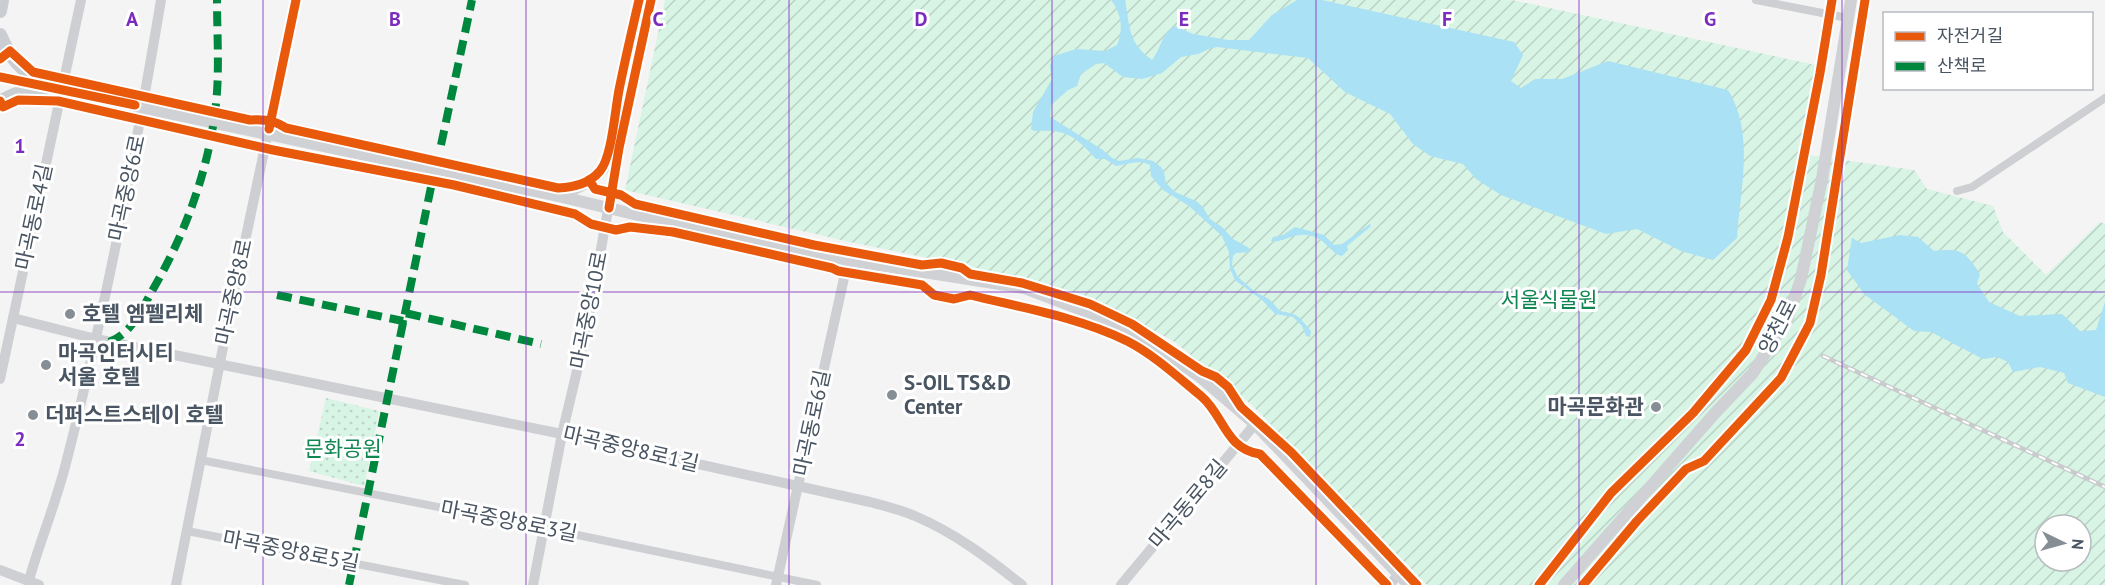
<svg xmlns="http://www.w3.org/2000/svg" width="2105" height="585" font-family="'PT Sans','Noto Sans KR',sans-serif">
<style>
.park{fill:url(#park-dots)}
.garden{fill:url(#garden-furrows);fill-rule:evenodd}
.water{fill:#aae1f4}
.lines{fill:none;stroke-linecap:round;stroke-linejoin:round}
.minor{stroke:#cdcfd3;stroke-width:8}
.tertiary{stroke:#cdcfd3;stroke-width:10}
.secondary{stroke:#cfd1d5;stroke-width:12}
.primary{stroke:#cacdd1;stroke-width:14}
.rail-casing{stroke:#c8cacc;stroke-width:4.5}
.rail{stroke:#fff;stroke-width:2;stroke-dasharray:7;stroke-linecap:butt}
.quiet{stroke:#00873e;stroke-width:8;stroke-dasharray:15 8;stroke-linecap:butt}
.cycleway-casing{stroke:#fff;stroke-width:13}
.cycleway{stroke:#e8590c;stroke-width:9}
.grid{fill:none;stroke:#7b2cbf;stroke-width:1.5;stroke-opacity:0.55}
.poi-dot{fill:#858d95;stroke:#fff;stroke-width:2}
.labels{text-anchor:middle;stroke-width:6;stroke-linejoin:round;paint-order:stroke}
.street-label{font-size:21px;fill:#495562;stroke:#fff}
.park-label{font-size:21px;fill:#108651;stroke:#fff}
.poi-label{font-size:21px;font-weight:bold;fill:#495562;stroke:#fff;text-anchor:start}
.grid-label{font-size:20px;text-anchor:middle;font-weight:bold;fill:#7b2cbf;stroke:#fff;stroke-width:6;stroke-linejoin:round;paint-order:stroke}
</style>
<defs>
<pattern id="park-dots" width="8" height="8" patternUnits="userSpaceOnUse" patternTransform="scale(1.5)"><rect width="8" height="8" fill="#d7f4e4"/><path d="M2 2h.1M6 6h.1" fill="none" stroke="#bad3c6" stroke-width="1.8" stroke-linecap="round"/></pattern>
<pattern id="garden-furrows" width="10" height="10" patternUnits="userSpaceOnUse" patternTransform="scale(1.5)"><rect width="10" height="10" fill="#d7f4e4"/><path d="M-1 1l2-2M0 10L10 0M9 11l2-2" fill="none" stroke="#bad3c6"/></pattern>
</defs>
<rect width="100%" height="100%" fill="#f4f4f4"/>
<path class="park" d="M326 398 379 411 364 486 309 471Z"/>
<path class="garden" d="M665 0H1512L1816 65 1801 154 1914 170 1927 189 1993 206 2003 232 2046 275 2100 222 2105 224V585H1427L1252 405 1175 342 1098 300 1030 279 850 242 625 190ZM2045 525H2081V561H2045Z"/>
<g class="water">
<path d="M1111 0H1125C1130 27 1128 43 1152 60 1161 49 1162 32 1175 26L1193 34 1228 40H1249L1272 15 1297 0H1322L1514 42 1523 55 1511 81 1521 88 1535 79H1562L1608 61 1728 90C1755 133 1740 190 1737 238L1713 260 1681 251 1637 229 1606 234 1501 195 1476 179 1463 164 1430 156 1413 144 1390 114 1345 92 1308 58 1217 47 1211 48 1198 54 1181 57 1162 73 1142 79 1123 77 1104 63 1096 64 1081 74 1077 86 1068 90 1051 105 1050 117 1103 150 1112 158 1119 161 1138 158 1153 161 1161 167 1164 172 1166 183 1175 192 1196 201 1202 206 1210 219 1222 227 1233 239 1249 248 1250 252 1236 253 1233 256 1232 265 1238 277 1255 292 1269 299 1280 311C1300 315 1297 315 1311 331L1310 337 1306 336 1302 326 1293 317 1275 314 1262 300 1235 280 1230 269 1229 252 1222 236 1189 206 1163 190 1151 176 1150 165C1141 159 1126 164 1116 166L1105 159H1096C1074 135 1067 129 1034 131L1031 129 1033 112 1052 79 1050 66 1054 56 1076 49 1105 51 1117 45C1124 29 1121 13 1111 0Z"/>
<path d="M1370 224 1371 226 1347 246 1348 250 1342 256C1331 254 1327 240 1312 236 1294 231 1283 244 1271 241L1273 237 1283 235 1295 227 1324 235 1334 245 1342 244Z"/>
<path d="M1900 235 1918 237 1934 251C1961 248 1965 251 1980 274L1977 284 1989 302 2020 316 2062 314 2080 331 2096 330 2105 302V397L2068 383 2064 373 2040 367 2013 372 2008 362 1997 357 1983 359 1931 332 1914 331 1864 294 1847 270 1852 238 1861 243Z"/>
</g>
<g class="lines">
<g class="minor">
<path d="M1756 0 1848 18"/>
<path d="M1957 191 1972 187 2105 98"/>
<path d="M201 460 544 528 817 585"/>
<path d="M187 531 465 585"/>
</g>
<g class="tertiary">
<path d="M13 318 96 339 562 434 870 502C885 506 901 510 915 516 955 533 988 558 1022 585"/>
<path d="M0 379 81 0"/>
<path d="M0 570 39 585"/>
<path d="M29 580C40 541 56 503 66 463 105 311 135 156 161 0"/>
<path d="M176 585 229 317 296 0"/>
<path d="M533 585 562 434 586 333 619 148 651 0"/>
<path d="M776 585 848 260"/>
<path d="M1121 585 1255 424"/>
<path d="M1389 585 1399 574"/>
</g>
<g class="secondary">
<path d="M0 77 558 196 659 220 848 260 1024 288 1129 328 1199 376 1255 424 1409 585"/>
<path d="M558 196C591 183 599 177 619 148"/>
<path d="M1564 585 1716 412 1753 373 1788 317 1801 279 1822 179 1851 0"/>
</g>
<g class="primary">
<path d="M0 11 2 0"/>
<path d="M0 35C11 62 25 71 48 88"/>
<path d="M0 102C16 92 29 90 48 88"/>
</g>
<g class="rail-casing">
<path id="rail" d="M1823 356 2105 487"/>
</g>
<use href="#rail" class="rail"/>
<g class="quiet">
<path d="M441 145 472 0"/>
<path d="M277 295 403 321 405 313 541 344"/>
<path d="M109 342C131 334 141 311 152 291 187 231 212 162 217 92 219 62 217 30 217 0"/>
<path d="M349 585 431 187"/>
</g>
<g class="cycleway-casing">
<g id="cycleway">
<path d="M0 59 10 51 33 72 250 120C263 119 275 120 286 128L558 188C574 187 589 184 600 171 612 157 615 110 619 90 625 60 632 30 639 0"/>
<path d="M0 77 135 105"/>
<path d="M0 101 3 107 18 100 58 101 273 150 454 185 575 214 591 224 616 230 630 227 673 232 832 268 838 271 922 285 934 295 954 299 970 295C1023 308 1078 317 1127 341 1153 354 1179 378 1201 396 1224 415 1225 449 1260 454L1387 585"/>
<path d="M269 129 296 0"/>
<path d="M589 180 595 189 621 195 635 204 814 245 922 265 941 263 962 268 970 274 1022 283 1090 304 1132 324 1202 371 1216 377 1228 387 1241 407 1291 452 1417 585"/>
<path d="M609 208 619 148 651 0"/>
<path d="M1539 585 1611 493 1693 413 1746 350 1771 300 1788 237 1820 73 1832 0"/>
<path d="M1583 585 1637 521 1686 469 1704 461 1781 378 1810 323 1821 275 1865 0"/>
</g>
</g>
<use href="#cycleway" class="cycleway"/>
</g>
<path class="grid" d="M263 0V585M526 0V585M789 0V585M1052 0V585M1316 0V585M1579 0V585M1842 0V585M0 292H2105"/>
<g class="poi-dot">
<circle cx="70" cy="314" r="6"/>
<circle cx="46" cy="365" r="6"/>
<circle cx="892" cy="395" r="6"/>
<circle cx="1656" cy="407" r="6"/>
<circle cx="33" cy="415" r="6"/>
</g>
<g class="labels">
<g class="street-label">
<text transform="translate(127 188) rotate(-78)" y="7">마곡중앙6로</text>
<text transform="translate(34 217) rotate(-78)" y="7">마곡동로4길</text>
<text transform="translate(234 292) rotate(-78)" y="7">마곡중앙8로</text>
<text transform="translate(589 310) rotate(-79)" y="7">마곡중앙10로</text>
<text transform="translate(1778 327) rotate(-63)" y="7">양천로</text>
<text transform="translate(812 423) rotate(-78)" y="7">마곡동로6길</text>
<text transform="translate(631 449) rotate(13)" y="7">마곡중앙8로1길</text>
<text transform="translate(1188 504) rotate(-50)" y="7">마곡동로8길</text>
<text transform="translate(509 521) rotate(11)" y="7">마곡중앙8로3길</text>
<text transform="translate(291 551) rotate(11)" y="7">마곡중앙8로5길</text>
</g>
<g class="park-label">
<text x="1549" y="307">서울식물원</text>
<text x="343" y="456">문화공원</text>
</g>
<g class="poi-label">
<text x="82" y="321">호텔 엠펠리체</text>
<text x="58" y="360">마곡인터시티<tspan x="58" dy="24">서울 호텔</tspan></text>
<text x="904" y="390">S-OIL TS&amp;D<tspan x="904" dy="24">Center</tspan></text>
<text x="1644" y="414" text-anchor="end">마곡문화관</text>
<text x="45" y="422">더퍼스트스테이 호텔</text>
</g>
</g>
<g class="grid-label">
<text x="132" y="26">A</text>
<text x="395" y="26">B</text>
<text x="658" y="26">C</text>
<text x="921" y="26">D</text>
<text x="1184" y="26">E</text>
<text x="1447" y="26">F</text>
<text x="1710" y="26">G</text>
<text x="20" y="153">1</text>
<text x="20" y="446">2</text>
</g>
<rect x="1883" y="12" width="210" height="78" fill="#ffffff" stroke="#b6bbc0" stroke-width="1.5"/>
<rect x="1895" y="32" width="30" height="9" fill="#e8590c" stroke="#b6bbc0" stroke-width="1.5"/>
<text x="1937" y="42" font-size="18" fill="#495562">자전거길</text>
<rect x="1895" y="62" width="30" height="9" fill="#00873e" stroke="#b6bbc0" stroke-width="1.5"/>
<text x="1937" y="72" font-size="18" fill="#495562">산책로</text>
<g transform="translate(2063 543) rotate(95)"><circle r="28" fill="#ffffff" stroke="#b6bbc0" stroke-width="1.5"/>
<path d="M0-4.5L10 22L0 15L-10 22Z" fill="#858d95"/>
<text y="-9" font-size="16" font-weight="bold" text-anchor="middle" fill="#495562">N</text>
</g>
</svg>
